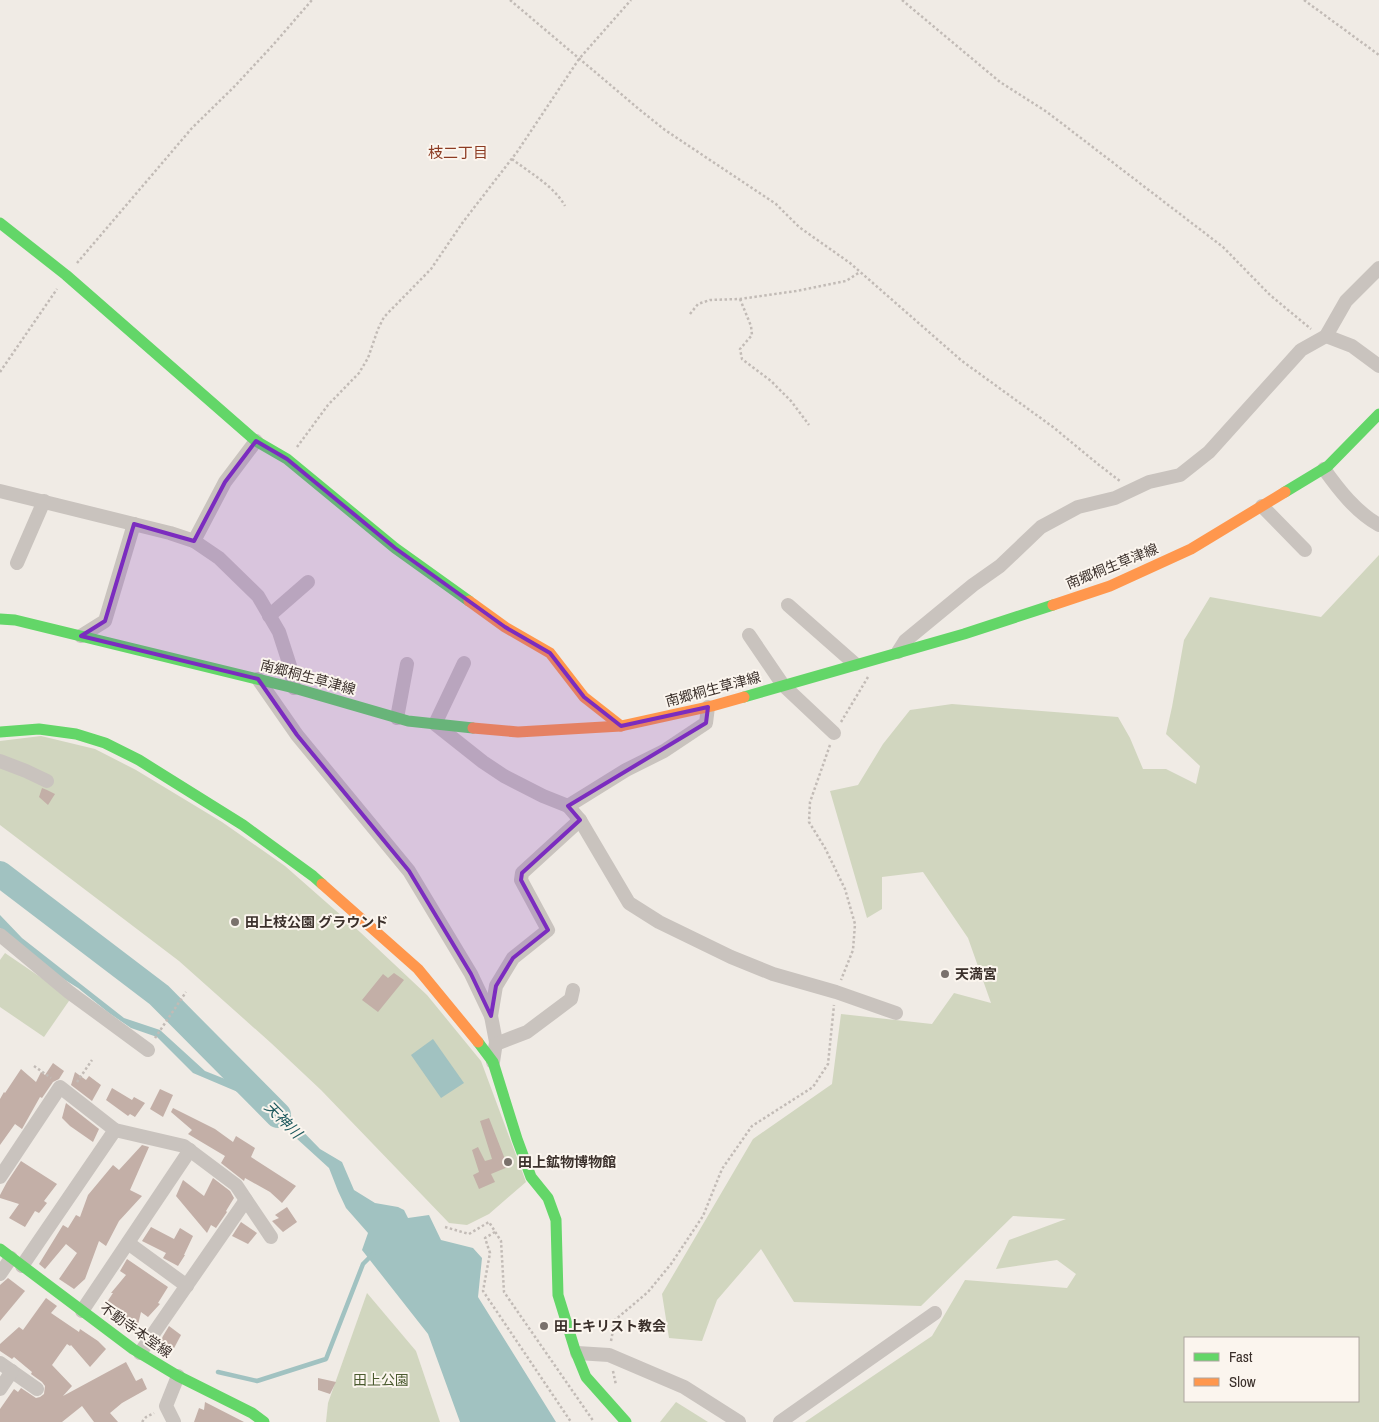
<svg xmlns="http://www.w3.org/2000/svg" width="1379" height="1422" font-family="'Archivo Narrow','Noto Sans JP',sans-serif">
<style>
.green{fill:#d1d6bf;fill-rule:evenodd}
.water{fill:#a1c2c1}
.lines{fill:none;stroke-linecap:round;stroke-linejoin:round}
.stream{stroke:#a1c2c1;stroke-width:4.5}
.river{stroke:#a1c2c1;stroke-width:26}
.building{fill:#c3afa7}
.path{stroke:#c2bbb6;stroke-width:2.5;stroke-dasharray:2.5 2.5;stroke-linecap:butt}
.street{stroke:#c9c3be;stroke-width:14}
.fast{stroke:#63d668;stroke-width:11}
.slow{stroke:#ff974d;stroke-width:11}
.marked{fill:#7b2cbf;fill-opacity:0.2;stroke:#7b2cbf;stroke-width:4;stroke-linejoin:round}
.poi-dot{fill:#7a716c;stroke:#fbf5ee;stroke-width:2}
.labels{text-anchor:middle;stroke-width:4;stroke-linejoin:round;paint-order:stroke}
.street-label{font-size:14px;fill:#3b302b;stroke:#fbf5ee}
.poi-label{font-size:14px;font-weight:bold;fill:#3b302b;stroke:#fbf5ee;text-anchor:start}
.park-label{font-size:14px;fill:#4a5a2e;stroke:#fbf5ee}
.neighbourhood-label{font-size:15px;fill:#8c3b22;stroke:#fbf5ee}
.water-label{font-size:15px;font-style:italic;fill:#1f5a5e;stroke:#fbf5ee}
</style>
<rect width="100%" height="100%" fill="#f0ebe5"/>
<g class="green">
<path d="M1379 555V1422H805L932 1336 965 1280 1067 1288 1076 1274 1057 1260 996 1269 1009 1240 1066 1219 1013 1216 921 1306 794 1302 761 1249 717 1300 702 1341 669 1338 662 1294 753 1139 832 1084 841 1014 932 1024 954 993 991 1003 968 938 923 872 882 877V909L867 918 830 791 858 785 883 744 910 710 952 704 1118 717 1130 738 1143 769H1166L1196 784 1200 766 1166 734 1172 707 1184 640 1210 597 1321 617ZM1185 1338H1358V1401H1185Z"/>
<path d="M41 736 95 749 136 770 222 822 285 866 360 932 427 995 481 1061 526 1182 489 1214 467 1225 449 1223 321 1090 271 1043 179 961 0 825V741Z"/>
<path d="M5 953 71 998 44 1037 0 1007V960Z"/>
<path d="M367 1293 416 1351 440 1422H326L328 1403Z"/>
<path d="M676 1402 708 1422H660Z"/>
</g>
<g class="water">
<path d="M0 915 22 938 124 1018 160 1030 205 1071 258 1092 282 1110 320 1149 342 1162 354 1190 375 1203 398 1207 404 1210 408 1218 429 1215 441 1240 473 1248 482 1258 478 1297 556 1422H460L428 1334 362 1250 368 1233 346 1208 338 1191 329 1168 252 1098 193 1073 157 1037 131 1028 109 1013 78 988 38 963 0 928Z"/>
<path d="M433 1039 464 1083 441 1098 411 1055Z"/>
</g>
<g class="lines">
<path class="stream" d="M218 1372 257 1381 326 1359 363 1264 373 1254"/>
<path class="river" d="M0 874 159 995 278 1115"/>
</g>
<g class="building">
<path d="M42 788 47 790 55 794 48 805 39 797Z"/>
<path d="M394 973 404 980 378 1012 362 1000 383 974 388 978Z"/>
<path d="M53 1063 64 1071 59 1079 53 1082 42 1098 40 1097 22 1129 15 1124 0 1145V1099L4 1092 5 1093 21 1069 36 1082 41 1072 45 1075Z"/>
<path d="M75 1072 86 1080 89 1076 101 1085 92 1101 71 1085Z"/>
<path d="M112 1088 132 1100 134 1097 145 1103 135 1117 130 1114 128 1116 106 1100Z"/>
<path d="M160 1089 173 1095 163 1117 150 1109Z"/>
<path d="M66 1103 99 1129 93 1142 70 1126 62 1118Z"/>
<path d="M173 1108 215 1129 233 1142 236 1136 255 1148 251 1157 296 1186 282 1203 270 1192 245 1178 244 1181 221 1163 225 1156 188 1134 192 1130 171 1112Z"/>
<path d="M489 1118 508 1167 491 1174 495 1182 479 1189 473 1175 479 1172 472 1150 478 1147 485 1161 492 1159 480 1121Z"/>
<path d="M142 1145 149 1147 130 1190 142 1196 119 1221 106 1246 99 1241 85 1279 74 1289 59 1279 77 1253 66 1244 45 1269 39 1264 63 1225 68 1228 76 1215 80 1217 88 1195 113 1165 119 1170Z"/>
<path d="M21 1161 57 1184 44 1201 47 1203 39 1213 35 1211 25 1227 9 1218 19 1204 0 1198V1195L7 1182Z"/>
<path d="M213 1178 230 1191 234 1198 226 1211 227 1212 216 1228 211 1225 207 1233 176 1196 183 1180 204 1196Z"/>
<path d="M287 1207 297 1222 283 1232 272 1221 279 1218 275 1215Z"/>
<path d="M241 1222 257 1233 248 1244 232 1236Z"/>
<path d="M151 1227 174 1239 180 1228 193 1236 184 1255H185L178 1266 163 1258 166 1253 142 1241Z"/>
<path d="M127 1259 168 1287 158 1303 160 1304 148 1317 141 1312 136 1333 118 1323 120 1319 103 1308 113 1293H111L126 1275 120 1271Z"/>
<path d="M8 1278 25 1291 0 1321V1285Z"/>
<path d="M46 1298 57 1306 51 1313 79 1332 80 1329 98 1341 106 1349 90 1367 71 1345 70 1346 67 1344 52 1365 72 1386 63 1396 126 1362 136 1381 142 1378 147 1389 122 1403 110 1413 118 1422H94L82 1406 62 1422H0V1409L14 1389 18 1392 21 1388 36 1398 40 1397 44 1394 45 1386 42 1382 31 1374 32 1372 14 1357 12 1359 0 1351V1344L19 1327 23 1330Z"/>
<path d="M169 1326 181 1335 172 1352 159 1345 163 1336Z"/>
<path d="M318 1378 336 1382 330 1394 318 1390Z"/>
<path d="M205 1402 244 1422H245H194L199 1408 204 1410Z"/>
</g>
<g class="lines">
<g class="path">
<path d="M510 0 640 110 665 130 776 204 799 227 850 263 962 361 1053 427 1099 465 1120 481"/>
<path d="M902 0 1000 82 1047 112 1223 247 1270 295 1311 329"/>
<path d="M1304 0 1379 55"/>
<path d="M512 159C530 173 554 186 565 206"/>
<path d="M77 263 192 128 233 88 273 45 312 0"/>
<path d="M740 299 751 326 752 335 740 349 742 359 771 381 791 401 809 425"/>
<path d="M690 314 698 304 710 300 740 299 796 291 846 281 860 272"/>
<path d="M0 372 57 289"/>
<path d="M297 447 328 405 359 373 368 358 378 329 384 317 431 269 463 222 517 152 579 59 631 0"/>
<path d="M841 722 868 677"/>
<path d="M830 745 810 802 809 822 825 848 845 889 855 924 853 950 841 980"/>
<path d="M155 1038 186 992"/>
<path d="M34 1066 51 1078"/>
<path d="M77 1082 92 1060"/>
<path d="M445 1227 469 1234 489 1222 501 1241 504 1292 594 1422"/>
<path d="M495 1232 485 1238 490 1253 483 1291 571 1422"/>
<path d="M611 1341 615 1320 648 1292 671 1264 703 1216 722 1169 752 1126 813 1087 828 1064 834 1005"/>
<path d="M613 1371 616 1385"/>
<path d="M142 1422 146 1417 154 1413"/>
</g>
<g class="street">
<path d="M1326 336 1352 346 1379 366"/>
<path d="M1324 469C1339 490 1356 512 1379 525"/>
<path d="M0 491 170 533 194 541 219 558 258 596 279 632 290 666 294 688"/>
<path d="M1262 506 1305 550"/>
<path d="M194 541 225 482 256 441"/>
<path d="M17 563 44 501"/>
<path d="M788 605 855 664"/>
<path d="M269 616 308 582"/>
<path d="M749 635 783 685 834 733"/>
<path d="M81 636 105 621 134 524"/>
<path d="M898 652 905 641 973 585 1000 566 1041 527 1078 507 1115 498 1149 482 1180 475 1209 452 1301 350 1326 336 1346 301 1379 268"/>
<path d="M464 663 435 724 483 762 504 776 543 796 568 806 580 820 629 903 659 922 731 957 773 974 836 992 896 1013"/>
<path d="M258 679 297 735 409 871 471 974 491 1016 496 1042 493 1062"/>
<path d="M397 718 407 664"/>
<path d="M0 761 26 771 47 781"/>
<path d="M568 806 626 770 664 751 706 723 708 707"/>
<path d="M0 935 69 992 148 1050"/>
<path d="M491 1016 496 986 513 958 548 930 521 880 522 873 580 820"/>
<path d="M496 1044 527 1032 571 999 573 990"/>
<path d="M0 1177 60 1087 115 1130 184 1146 236 1185 271 1237"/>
<path d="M128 1243 187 1286"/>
<path d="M22 1266 115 1130"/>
<path d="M0 1274 11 1258"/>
<path d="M82 1311 190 1150"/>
<path d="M140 1353 246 1200"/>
<path d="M577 1353 609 1355 684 1387 739 1422"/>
<path d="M0 1363 37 1389"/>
<path d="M0 1389 12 1371"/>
<path d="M174 1422 166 1406 178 1376"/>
<path d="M780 1422 935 1313"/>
</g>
<g class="fast">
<path d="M0 223 66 275 256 441 287 459 395 548 469 601"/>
<path d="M1285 492 1328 466 1379 414"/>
<path d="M0 619 15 620 294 688 408 721 473 728"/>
<path d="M744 697 964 634 1053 605"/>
<path d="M0 732 39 729 76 734 105 743 139 760 243 825 313 876 322 884"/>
<path d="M478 1042 493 1062 517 1139 531 1177 548 1198 556 1220 558 1295 575 1350 586 1377 626 1422"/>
<path d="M0 1249 133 1349 178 1376 252 1413 264 1422"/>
</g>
<g class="slow">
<path d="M469 601 505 627 550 653 584 697 621 726"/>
<path d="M1053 605 1110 586 1191 549 1285 492"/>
<path d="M473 728 518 732 621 726 712 706 744 697"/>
<path d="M322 884 418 969 478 1042"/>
</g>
</g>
<path class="marked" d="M256 441 287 459 395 548 505 627 550 653 584 697 621 726 708 707 706 723 568 806 580 820 522 873 521 880 548 930 513 958 496 986 491 1016 471 974 409 871 297 735 258 679 81 636 105 621 134 524 194 541 225 482Z"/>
<g class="poi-dot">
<circle cx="235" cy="922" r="5"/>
<circle cx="945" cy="974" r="5"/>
<circle cx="508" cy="1162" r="5"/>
<circle cx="544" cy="1326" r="5"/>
</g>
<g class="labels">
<g class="street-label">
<text transform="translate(1112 566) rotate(-22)" y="5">南郷桐生草津線</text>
<text transform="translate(308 677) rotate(15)" y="5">南郷桐生草津線</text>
<text transform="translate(713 689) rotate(-15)" y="5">南郷桐生草津線</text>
<text transform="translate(136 1330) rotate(35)" y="5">不動寺本堂線</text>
</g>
<g class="poi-label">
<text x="245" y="927">田上枝公園 グラウンド</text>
<text x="955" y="979">天満宮</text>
<text x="518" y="1167">田上鉱物博物館</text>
<text x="554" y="1331">田上キリスト教会</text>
</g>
<g class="park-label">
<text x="381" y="1385">田上公園</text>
</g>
<g class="neighbourhood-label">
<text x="458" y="158">枝二丁目</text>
</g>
<g class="water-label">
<text transform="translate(283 1120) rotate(45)" y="5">天神川</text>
</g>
</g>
<rect x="1184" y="1337" width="175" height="65" fill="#fbf5ee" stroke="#aea6a0"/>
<rect x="1194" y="1353" width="25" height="8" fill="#63d668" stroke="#aea6a0"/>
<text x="1229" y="1362" font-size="15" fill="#3b302b">Fast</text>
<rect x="1194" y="1378" width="25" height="8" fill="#ff974d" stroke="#aea6a0"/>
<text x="1229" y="1387" font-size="15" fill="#3b302b">Slow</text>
</svg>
